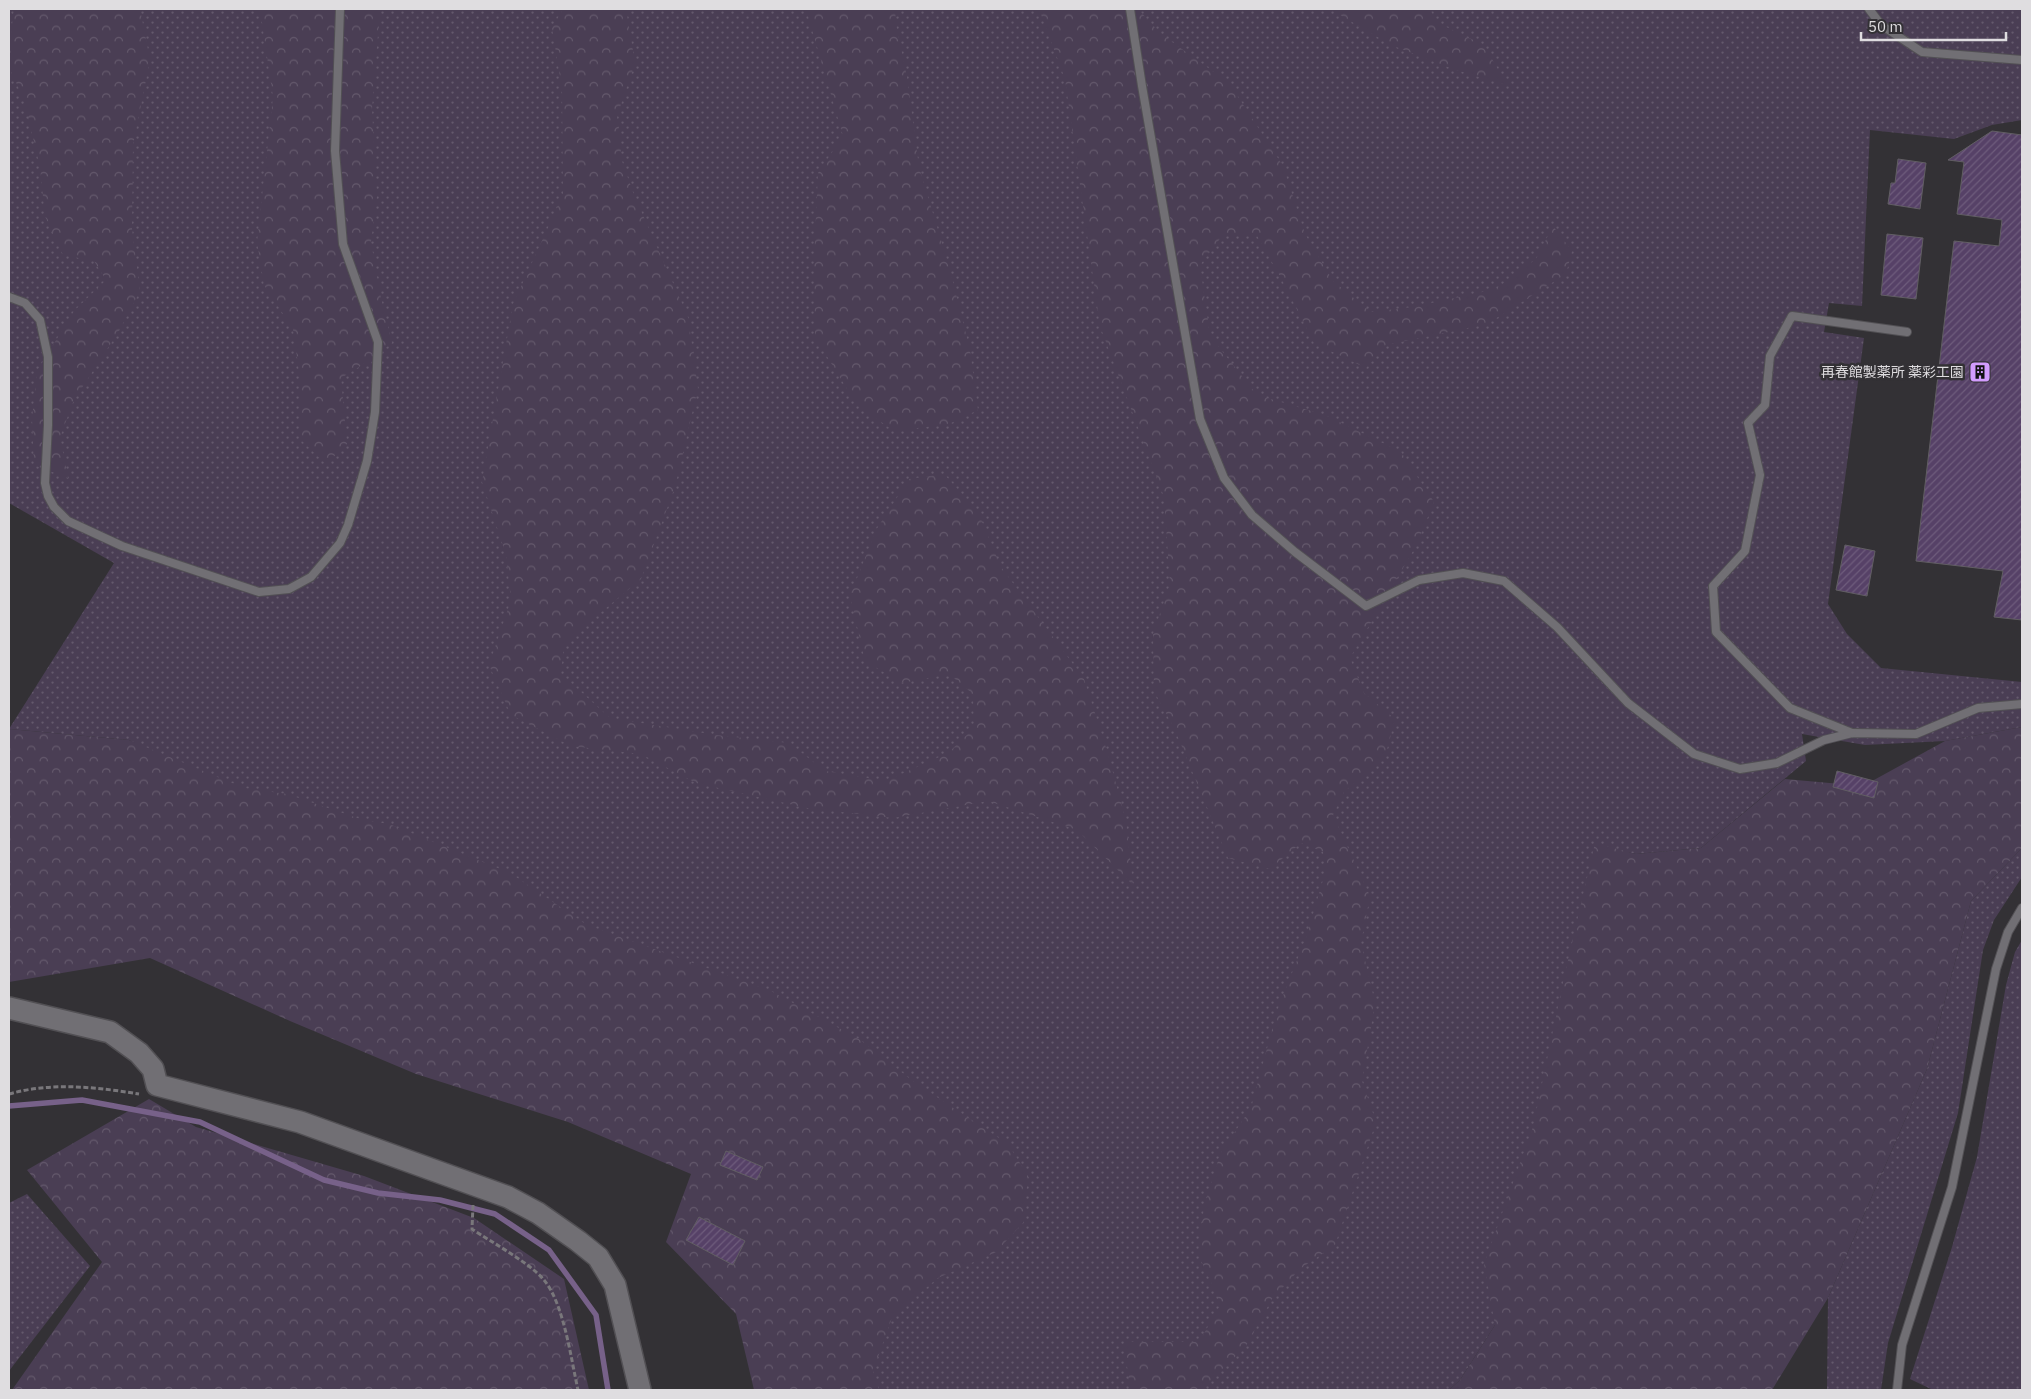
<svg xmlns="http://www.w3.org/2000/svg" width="2031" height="1399" font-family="'IBM Plex Sans','Noto Sans JP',sans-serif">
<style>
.grass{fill:url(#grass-dots)}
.forest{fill:url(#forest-crowns)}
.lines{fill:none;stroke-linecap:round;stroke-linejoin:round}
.stream{stroke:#776189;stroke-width:5.5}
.building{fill:url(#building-hatch);stroke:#615e63}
.lane-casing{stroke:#525054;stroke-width:10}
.secondary-casing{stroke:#525054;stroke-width:24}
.path{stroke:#79777b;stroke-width:3;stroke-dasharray:5 2.5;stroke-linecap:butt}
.lane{stroke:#716f74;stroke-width:8}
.secondary{stroke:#716f74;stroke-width:21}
.labels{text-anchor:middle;stroke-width:5;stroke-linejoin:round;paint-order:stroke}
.poi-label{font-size:14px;fill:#dfdde0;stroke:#333135;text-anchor:end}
</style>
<defs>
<pattern id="grass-dots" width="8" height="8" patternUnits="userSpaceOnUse" patternTransform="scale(1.25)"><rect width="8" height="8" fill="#4a3e54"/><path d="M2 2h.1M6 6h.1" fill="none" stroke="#64596c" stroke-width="1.8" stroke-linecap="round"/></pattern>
<pattern id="forest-crowns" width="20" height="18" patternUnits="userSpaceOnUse" patternTransform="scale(1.25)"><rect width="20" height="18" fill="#4a3e54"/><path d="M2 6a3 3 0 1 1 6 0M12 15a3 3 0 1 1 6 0" fill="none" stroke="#64596c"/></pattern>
<pattern id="building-hatch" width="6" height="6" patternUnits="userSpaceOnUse" patternTransform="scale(1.25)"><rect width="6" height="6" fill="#564167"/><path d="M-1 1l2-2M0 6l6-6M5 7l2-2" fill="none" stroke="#6e5c7c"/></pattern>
</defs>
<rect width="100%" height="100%" fill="#333135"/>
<g class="grass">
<path d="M9 9H2022V120L1992 125 1954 139 1870 130 1862 306 1829 303 1824 332 1864 338 1828 604 1847 634 1881 668 2022 682V727L1945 741 1865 745 1802 734 1806 761 1701 848 1636 854 1627 852 1495 1325 1460 1380 1449 1390H810L966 1180 129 740 9 729 114 563 9 503Z"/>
<path d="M2022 848V877L1994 920 1983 950 1958 1113 1888 1343 1881 1390H1827L1828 1298 1927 1069 1971 901Z"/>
<path d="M2022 940V1390H1933L1910 1379 1952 1247 1977 1157 2006 985 2015 952Z"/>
<path d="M27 1194 90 1266 9 1371V1203Z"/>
</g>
<g class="forest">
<path d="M14 9H140L150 60 133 145 132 229 140 291 119 331 74 400 60 437 68 478 34 465 32 419 37 371 74 311 106 280 94 261 63 255 45 216 40 167 24 100 9 67V49Z"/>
<path d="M260 9H380L372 109 377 196 371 242 381 298 392 343 359 367 341 378 347 444 326 464 300 439V379L293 329 264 285 257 242 273 97Z"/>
<path d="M563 9H626L635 63 617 116 622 161 634 195 688 317 698 388 675 487 641 579 564 643 561 674 610 718 716 735 789 743 825 771 886 781 948 753 974 728 973 694 949 674 902 683 865 661 850 596 876 530 909 479 944 474 978 512 1001 567 1084 679 1108 754 1126 821 1133 885 1077 830 988 801 893 818 807 808 696 783 641 754 571 746 511 715 489 665 511 600 506 555 482 482 513 304 563 195 562 89 552 28Z"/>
<path d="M806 9H895L896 24 907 77 919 167 950 270 970 350 978 410 949 424 894 431 857 405 815 337 814 259 818 173 843 136Z"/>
<path d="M1039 9H1138L1161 34 1229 83 1283 166 1305 234 1333 281 1371 312 1413 307 1496 289 1536 259 1553 226 1572 251 1566 274 1487 324 1386 345 1366 368 1314 343 1281 278 1256 234 1222 236 1200 265 1210 336 1257 395 1325 415 1401 452 1434 502 1416 546 1350 658 1364 693 1395 719 1385 757 1344 792 1333 815 1370 896 1361 943 1375 1003 1362 1081 1376 1122 1335 1245 1300 1269 1272 1299 1246 1346 1201 1390H1130L1124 1342H1199L1221 1304 1198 1254 1204 1207 1220 1154 1251 1108 1277 1011 1307 935 1325 873 1323 852 1301 843 1270 869 1228 858 1175 730 1154 691 1153 634 1170 584 1164 497 1100 326 1065 79Z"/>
<path d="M1330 9H1429L1440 24 1484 45 1504 80 1513 87 1453 69 1391 45Z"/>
<path d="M2022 727V848L1971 901 1927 1069 1828 1298 1772 1390H1449L1460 1380 1495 1325 1484 1264 1533 1127 1564 978 1595 843 1636 854 1701 848 1785 779 1863 786 1945 741Z"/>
<path d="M9 729 129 740 244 788 287 794 363 820 389 824 510 873 587 925 771 991 859 1039 914 1082 1008 1144 1028 1176 1023 1223 996 1252 938 1278 893 1315 873 1371 879 1390H754L736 1314 666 1242 691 1174 568 1122 416 1074 290 1021 150 958 9 982Z"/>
<path d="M149 1099 196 1127 364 1176 474 1218 564 1279 589 1390H12L102 1262 27 1170Z"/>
</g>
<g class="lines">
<path class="stream" d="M9 1106 82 1100 200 1122 324 1180 378 1193 440 1200 495 1214 549 1250 596 1315 608 1390"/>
</g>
<g class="building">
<path d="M1992 131 2022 135V620L1994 617 2003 571 1916 561 1954 241 1999 246 2002 220 1957 214 1964 162 1948 160Z"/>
<path d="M1898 159 1926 163 1920 209 1888 204 1891 183H1895Z"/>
<path d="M1887 234 1923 238 1916 299 1881 295Z"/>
<path d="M1845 545 1875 551 1867 596 1836 590Z"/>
<path d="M1837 771 1878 782 1874 798 1833 787Z"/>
<path d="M726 1151 763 1167 757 1180 720 1165Z"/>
<path d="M699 1217 745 1241 733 1265 686 1240Z"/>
</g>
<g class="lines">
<g class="lane-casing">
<g id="lane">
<path d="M1130 9 1142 86 1200 419 1224 478 1252 515 1295 552 1366 606 1419 580 1463 573 1504 581 1557 627 1628 703 1694 754 1740 769 1777 763 1824 740 1852 733 1916 734 1978 708 2022 704"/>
<path d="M1869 9 1881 25 1922 52 2022 60"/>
<path d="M9 297 25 303 40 320 48 357V425L45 483 48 496 54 507 68 521 122 546 259 592 289 589 311 577 340 543 348 525 367 461 375 412 378 342 343 244 335 151 340 9"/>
<path d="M1852 733 1790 708 1716 632 1713 586 1745 551 1760 475 1748 423 1765 405 1770 356 1792 316 1907 332"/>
<path d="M1897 1390 1902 1345 1952 1187 1996 969 2008 932 2022 908"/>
</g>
</g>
<g class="secondary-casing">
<path id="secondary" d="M9 1008 110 1032 139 1053 153 1069 157 1085 300 1122 508 1197 538 1213 578 1241 598 1257 615 1285 640 1390"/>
</g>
<g class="path">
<path d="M9 1094C51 1082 96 1087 139 1094"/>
<path d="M473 1205 472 1229C491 1242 530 1263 544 1280 564 1304 571 1359 578 1390"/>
</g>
<use href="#lane" class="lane"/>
<use href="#secondary" class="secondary"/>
</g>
<defs>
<g id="building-square" transform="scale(1.125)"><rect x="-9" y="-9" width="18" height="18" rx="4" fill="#d29cfd" stroke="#333135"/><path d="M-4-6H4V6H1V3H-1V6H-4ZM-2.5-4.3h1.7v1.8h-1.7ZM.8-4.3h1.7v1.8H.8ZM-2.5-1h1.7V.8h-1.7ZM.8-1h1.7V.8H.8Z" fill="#111"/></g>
</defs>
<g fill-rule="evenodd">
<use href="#building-square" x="1980" y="372"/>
</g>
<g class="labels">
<g class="poi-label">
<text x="1964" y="377">再春館製薬所 薬彩工園</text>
</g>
</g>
<rect width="2031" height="1399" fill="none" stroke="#dfdde0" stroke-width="20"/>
<path d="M1861 32v8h145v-8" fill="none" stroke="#dfdde0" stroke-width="2.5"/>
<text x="1868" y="32" font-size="15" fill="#dfdde0" stroke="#333135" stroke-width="4" paint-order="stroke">50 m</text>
</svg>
